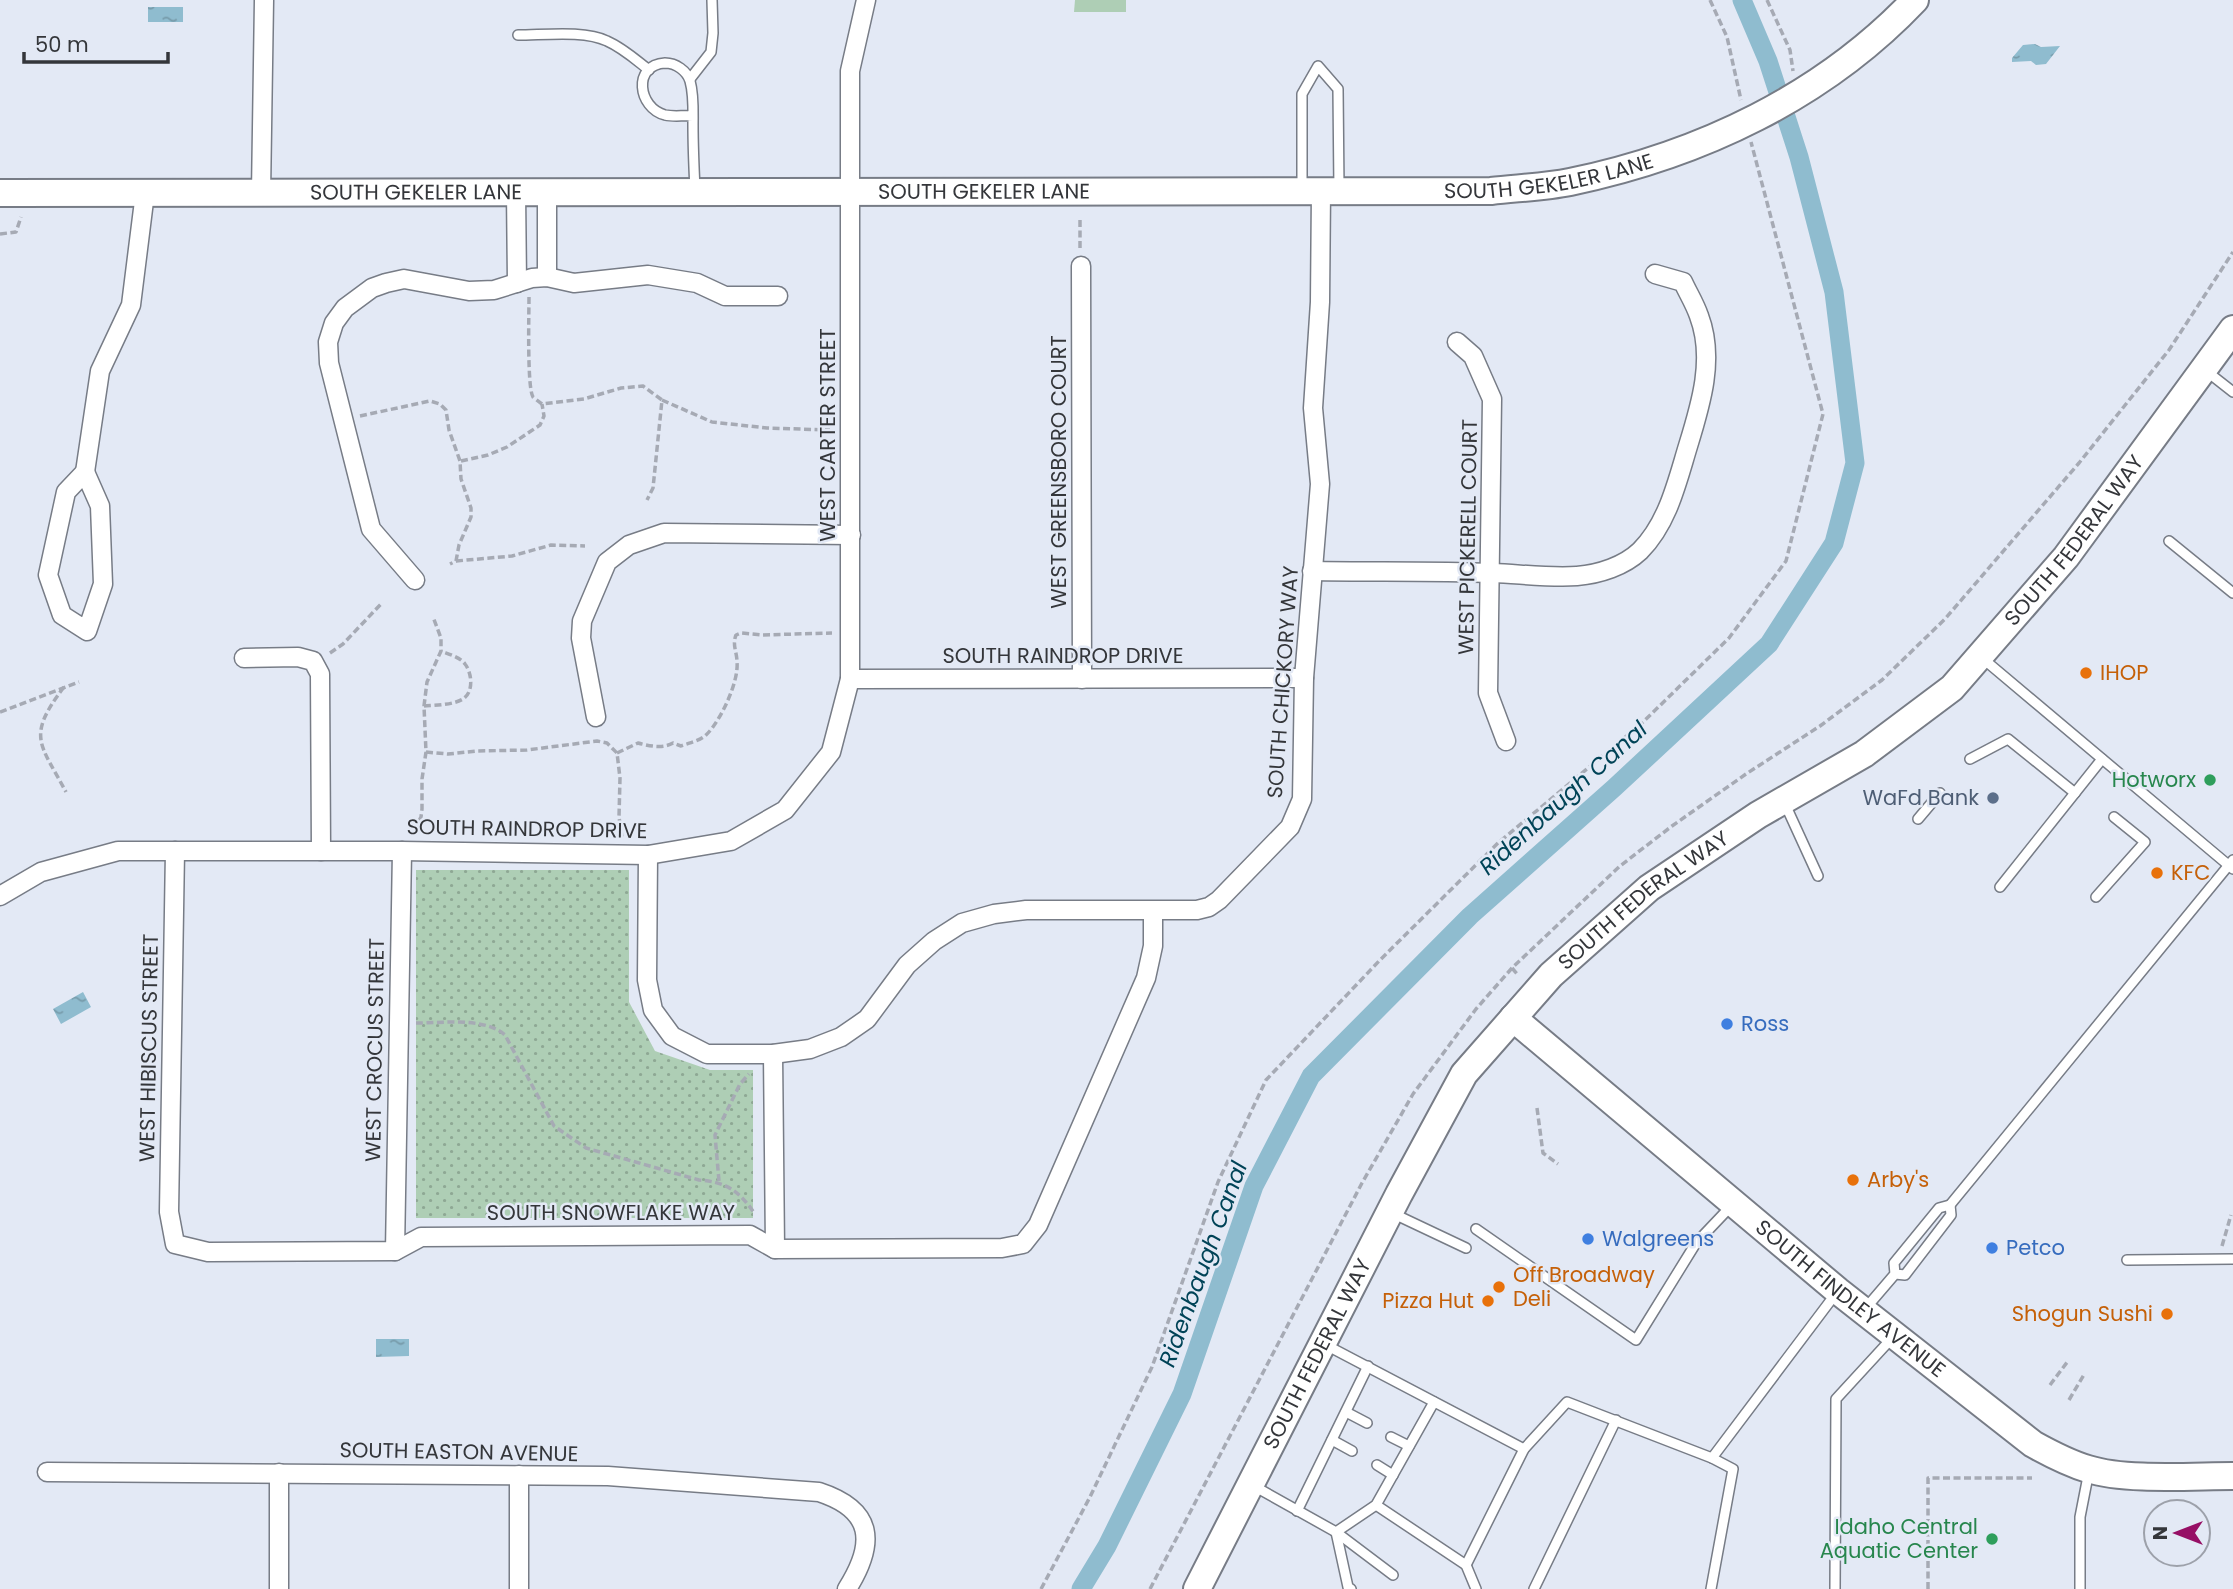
<svg xmlns="http://www.w3.org/2000/svg" width="2233" height="1589" font-family="Poppins,sans-serif">
<style>
.green{fill:url(#green-dots)}
.pitch{fill:#aeceb5}
.water{fill:url(#water-ripples)}
.lines{fill:none;stroke-linecap:round;stroke-linejoin:round}
.canal{stroke:#8fbccf;stroke-width:19}
.lane-casing{stroke:#777c86;stroke-width:12}
.street-casing{stroke:#777c86;stroke-width:21}
.secondary-casing{stroke:#777c86;stroke-width:30}
.path{stroke:#a6aab4;stroke-width:3.5;stroke-dasharray:7 3.5;stroke-linecap:butt}
.lane{stroke:#fff;stroke-width:9}
.street{stroke:#fff;stroke-width:18}
.secondary{stroke:#fff;stroke-width:26}
.food-dot{fill:#e8710a;stroke:#e3e9f5;stroke-width:2.5}
.leisure-dot{fill:#2e9e5b;stroke:#e3e9f5;stroke-width:2.5}
.service-dot{fill:#5c6f8a;stroke:#e3e9f5;stroke-width:2.5}
.shop-dot{fill:#3f7fe0;stroke:#e3e9f5;stroke-width:2.5}
.labels{text-anchor:middle;stroke-width:5;stroke-linejoin:round;paint-order:stroke}
.street-label{font-size:21px;fill:#34363a;stroke:#e3e9f5}
.food-label{font-size:21px;fill:#c56008;stroke:#e3e9f5;text-anchor:start}
.leisure-label{font-size:21px;fill:#27864d;stroke:#e3e9f5;text-anchor:end}
.service-label{font-size:21px;fill:#4e5e75;stroke:#e3e9f5;text-anchor:end}
.shop-label{font-size:21px;fill:#366cbe;stroke:#e3e9f5;text-anchor:start}
.water-label{font-size:23px;font-style:italic;fill:#004357;stroke:#e3e9f5}
</style>
<defs>
<pattern id="green-dots" width="8" height="8" patternUnits="userSpaceOnUse" patternTransform="scale(1.75)"><rect width="8" height="8" fill="#aeceb5"/><path d="M2 2h.1M6 6h.1" fill="none" stroke="#8ea894" stroke-width="1.8" stroke-linecap="round"/></pattern>
<pattern id="water-ripples" width="26" height="14" patternUnits="userSpaceOnUse" patternTransform="scale(1.75)"><rect width="26" height="14" fill="#8fbccf"/><path d="M2 4q2-2 4 0t4 0M15 11q2-2 4 0t4 0" fill="none" stroke="#769aa9"/></pattern>
</defs>
<rect width="100%" height="100%" fill="#e3e9f5"/>
<path class="green" d="M416 870H629V1002L655 1051 710 1070H753V1218H416Z"/>
<path class="pitch" d="M1075 0H1126V12H1074Z"/>
<g class="water">
<rect x="148" y="7" width="35" height="15"/>
<path d="M2035 44 2041 47 2060 46 2046 64 2036 65 2031 61 2012 62V58L2023 45Z"/>
<path d="M83 992 91 1007 61 1024 53 1009Z"/>
<path d="M376 1339H409V1356L376 1357Z"/>
</g>
<g class="lines">
<path class="canal" d="M1081 1589 1107 1546 1182 1394 1254 1186 1311 1076 1470 916 1614 788 1769 644 1834 543 1855 463 1834 292 1799 157 1768 61 1742 0"/>
<g class="lane-casing">
<g id="lane">
<path d="M518 35C544 35 585 30 607 41 623 48 636 60 649 70"/>
<path d="M690 79 711 52 713 33 712 0"/>
<path d="M693 116C684 115 674 117 665 115 638 108 632 65 665 63 676 63 687 71 690 81 694 95 693 111 693 125 693 147 694 169 695 190"/>
<path d="M1302 190V94L1318 66 1338 89 1339 190"/>
<path d="M2205 370 2233 392"/>
<path d="M2169 541 2233 593"/>
<path d="M1981 657 2233 869"/>
<path d="M1970 759 2008 739 2075 793"/>
<path d="M1785 804 1818 876"/>
<path d="M1918 819 1940 793"/>
<path d="M2000 887 2102 759"/>
<path d="M2096 897 2145 842 2114 817"/>
<path d="M1950 1205 2233 860"/>
<path d="M1392 1213 1466 1248"/>
<path d="M1476 1229 1636 1340 1696 1243 1733 1204"/>
<path d="M2127 1260 2233 1259"/>
<path d="M1865 1309 1895 1274 1894 1263 1939 1208 1950 1205 1951 1215 1905 1275 1895 1274"/>
<path d="M1324 1344 1524 1449"/>
<path d="M1346 1412 1367 1423"/>
<path d="M1391 1437 1409 1446"/>
<path d="M1332 1440 1352 1451"/>
<path d="M1712 1458 1837 1292"/>
<path d="M1377 1465 1393 1475"/>
<path d="M1252 1485 1336 1532 1376 1505 1434 1402"/>
<path d="M1376 1505 1466 1565 1476 1589"/>
<path d="M1297 1511 1368 1366"/>
<path d="M1336 1532 1393 1575"/>
<path d="M1336 1532 1348 1587 1351 1589"/>
<path d="M1466 1565 1524 1449 1567 1402 1712 1458 1733 1469 1711 1589"/>
<path d="M1534 1589 1616 1420"/>
<path d="M1835 1589 1836 1399 1893 1337"/>
<path d="M2080 1589V1517L2089 1471"/>
</g>
</g>
<g class="street-casing">
<g id="street">
<path d="M516 192 517 283"/>
<path d="M547 192V277"/>
<path d="M261 193 264 0"/>
<path d="M1081 266 1082 679"/>
<path d="M1457 342 1473 356 1492 399 1488 693 1506 741"/>
<path d="M85 472 100 506 103 584 87 631 62 615 48 575 66 492Z"/>
<path d="M85 472 100 371 131 305 145 193"/>
<path d="M1312 571C1372 572 1432 571 1493 573 1520 574 1550 578 1577 576 1600 574 1624 566 1640 551 1668 523 1677 482 1688 446 1701 404 1715 358 1699 316 1695 304 1688 293 1683 282L1655 274"/>
<path d="M415 580 371 529 329 363 328 342 334 323 345 308 372 288 386 283 404 279 469 291 494 290 532 278 547 277 574 283 648 275 697 283 725 296H778"/>
<path d="M244 658 298 657 313 661 320 674 321 851"/>
<path d="M850 679V71L866 0"/>
<path d="M596 717 581 638 582 621 607 562 629 545 664 533 851 535"/>
<path d="M175 851 169 1212 175 1244 208 1252 395 1251 421 1237 750 1235 775 1249 1002 1248 1023 1244 1038 1225 1146 978 1153 946V911"/>
<path d="M648 855 647 980 653 1010 672 1036 707 1054H773L810 1049 841 1037 867 1019 907 965 934 941 962 923 994 914 1026 910H1197L1209 907 1219 900 1290 827 1302 799 1304 678 1320 484 1313 408 1320 302 1321 191"/>
<path d="M0 896 41 872 118 851H402L648 855 731 841 785 810 831 752 850 679 1304 678"/>
<path d="M773 1054 775 1249"/>
<path d="M395 1251 402 851"/>
<path d="M47 1472 608 1476 819 1492C874 1510 876 1543 847 1589"/>
<path d="M279 1473V1589"/>
<path d="M519 1589V1475"/>
</g>
</g>
<g class="secondary-casing">
<g id="secondary">
<path id="s1" d="M0 193 1491 191C1517 188 1545 187 1570 182 1700 155 1823 97 1915 0"/>
<path id="s2" d="M1513 1018 1838 1291 2033 1444C2051 1454 2068 1463 2088 1469 2126 1481 2192 1476 2233 1476"/>
<path id="s3" d="M1197 1589 1399 1194 1464 1074 1551 975 1649 888 1758 815 1864 754 1952 688 2066 557 2233 329"/>
</g>
</g>
<g class="path">
<path d="M1710 0 1727 37 1741 100"/>
<path d="M1767 0 1790 50 1793 71"/>
<path d="M1080 220V250"/>
<path d="M0 234 16 232 21 217"/>
<path d="M529 297C529 312 527 388 533 397 534 398 542 404 542 404L584 399 621 388 643 386 662 400 653 488 647 500"/>
<path d="M662 400 712 422 767 428 830 430"/>
<path d="M360 416 430 401 440 404 446 410 449 430 460 461 461 479 471 508V517L459 545 456 561 450 564"/>
<path d="M461 461 488 455 507 447 540 425 544 416 542 404"/>
<path d="M456 561 512 556 551 545 585 546"/>
<path d="M330 653 343 644 381 604"/>
<path d="M64 687C26 737 40 743 66 792"/>
<path d="M424 706C436 705 453 705 463 699 474 692 472 673 465 664 460 657 448 654 441 651"/>
<path d="M0 712 79 682"/>
<path d="M426 752 448 754 477 751 527 750 597 741 607 743 617 753 620 778 619 817 622 837"/>
<path d="M617 753 638 743C649 746 663 749 673 743L681 746C688 743 700 741 706 735 720 722 739 682 737 662 737 652 732 645 736 635L741 633 762 635 832 633"/>
<path d="M414 830 421 817 422 809V779L426 752 424 706 427 682 441 651V638L433 617"/>
<path d="M1512 968 1518 975"/>
<path d="M416 1023C442 1023 485 1017 505 1035L554 1126 586 1148 699 1180C727 1182 739 1191 755 1214"/>
<path d="M1537 1108 1543 1153 1558 1164"/>
<path d="M719 1181 715 1135 740 1084 749 1074"/>
<path d="M2222 1246 2231 1215"/>
<path d="M2050 1385 2068 1361"/>
<path d="M2069 1400 2085 1373"/>
<path d="M1041 1589 1090 1497 1152 1367 1218 1182 1266 1080 1380 960 1498 843 1641 724 1729 638 1786 561 1823 414 1751 142"/>
<path d="M1150 1589 1362 1183 1413 1094 1476 1009 1512 968 1620 866 1672 826 1746 774 1820 726 1882 680 1945 619 2079 463 2169 350 2233 252"/>
<path d="M1928 1589V1478H2032"/>
</g>
<use href="#lane" class="lane"/>
<use href="#street" class="street"/>
<use href="#secondary" class="secondary"/>
</g>
<g class="food-dot">
<circle cx="2086" cy="673" r="7"/>
<circle cx="2157" cy="873" r="7"/>
<circle cx="1853" cy="1180" r="7"/>
<circle cx="1499" cy="1287" r="7"/>
<circle cx="1488" cy="1301" r="7"/>
<circle cx="2167" cy="1314" r="7"/>
</g>
<g class="leisure-dot">
<circle cx="2210" cy="780" r="7"/>
<circle cx="1992" cy="1539" r="7"/>
</g>
<circle class="service-dot" cx="1993" cy="798" r="7"/>
<g class="shop-dot">
<circle cx="1727" cy="1024" r="7"/>
<circle cx="1588" cy="1239" r="7"/>
<circle cx="1992" cy="1248" r="7"/>
</g>
<g class="labels">
<g class="street-label">
<text dy="7" stroke="none"><textPath href="#s1" startOffset="1550">SOUTH GEKELER LANE</textPath></text>
<text dy="7" stroke="none"><textPath href="#s1" startOffset="416">SOUTH GEKELER LANE</textPath></text>
<text dy="7" stroke="none"><textPath href="#s1" startOffset="984">SOUTH GEKELER LANE</textPath></text>
<text transform="translate(828 435) rotate(-90)" y="7">WEST CARTER STREET</text>
<text transform="translate(1059 472) rotate(-90)" y="7">WEST GREENSBORO COURT</text>
<text transform="translate(1468 537) rotate(-89)" y="7">WEST PICKERELL COURT</text>
<text dy="7" stroke="none"><textPath href="#s3" startOffset="1398">SOUTH FEDERAL WAY</textPath></text>
<text x="1063" y="663">SOUTH RAINDROP DRIVE</text>
<text transform="translate(1283 682) rotate(-86)" y="7">SOUTH CHICKORY WAY</text>
<text transform="translate(527 829) rotate(1)" y="7">SOUTH RAINDROP DRIVE</text>
<text dy="7" stroke="none"><textPath href="#s3" startOffset="831">SOUTH FEDERAL WAY</textPath></text>
<text transform="translate(149 1048) rotate(-89)" y="7">WEST HIBISCUS STREET</text>
<text transform="translate(375 1050) rotate(-89)" y="7">WEST CROCUS STREET</text>
<text x="611" y="1220">SOUTH SNOWFLAKE WAY</text>
<text dy="7" stroke="none"><textPath href="#s2" startOffset="439">SOUTH FINDLEY AVENUE</textPath></text>
<text dy="7" stroke="none"><textPath href="#s3" startOffset="264">SOUTH FEDERAL WAY</textPath></text>
<text transform="translate(459 1452) rotate(1)" y="7">SOUTH EASTON AVENUE</text>
</g>
<g class="food-label">
<text x="2100" y="680">IHOP</text>
<text x="2171" y="880">KFC</text>
<text x="1867" y="1187">Arby's</text>
<text x="1513" y="1282">Off Broadway<tspan x="1513" dy="24">Deli</tspan></text>
<text x="1474" y="1308" text-anchor="end">Pizza Hut</text>
<text x="2153" y="1321" text-anchor="end">Shogun Sushi</text>
</g>
<g class="leisure-label">
<text x="2196" y="787">Hotworx</text>
<text x="1978" y="1534">Idaho Central<tspan x="1978" dy="24">Aquatic Center</tspan></text>
</g>
<g class="service-label">
<text x="1979" y="805">WaFd Bank</text>
</g>
<g class="shop-label">
<text x="1741" y="1031">Ross</text>
<text x="1602" y="1246">Walgreens</text>
<text x="2006" y="1255">Petco</text>
</g>
<g class="water-label">
<text transform="translate(1563 798) rotate(-42)" y="8">Ridenbaugh Canal</text>
<text transform="translate(1203 1264) rotate(-70)" y="8">Ridenbaugh Canal</text>
</g>
</g>
<g transform="translate(2177 1533) rotate(270)"><circle r="33" fill="#e3e9f5" stroke="#9da1aa" stroke-width="2"/>
<path d="M0-5L12 26L0 18L-12 26Z" fill="#960f65"/>
<text y="-10" font-size="19" font-weight="bold" text-anchor="middle" fill="#34363a">N</text>
</g>
<path d="M24 52v10h144v-10" fill="none" stroke="#34363a" stroke-width="3.5"/>
<text x="35" y="52" font-size="21" fill="#34363a" stroke="#e3e9f5" stroke-width="5" paint-order="stroke">50 m</text>
</svg>
